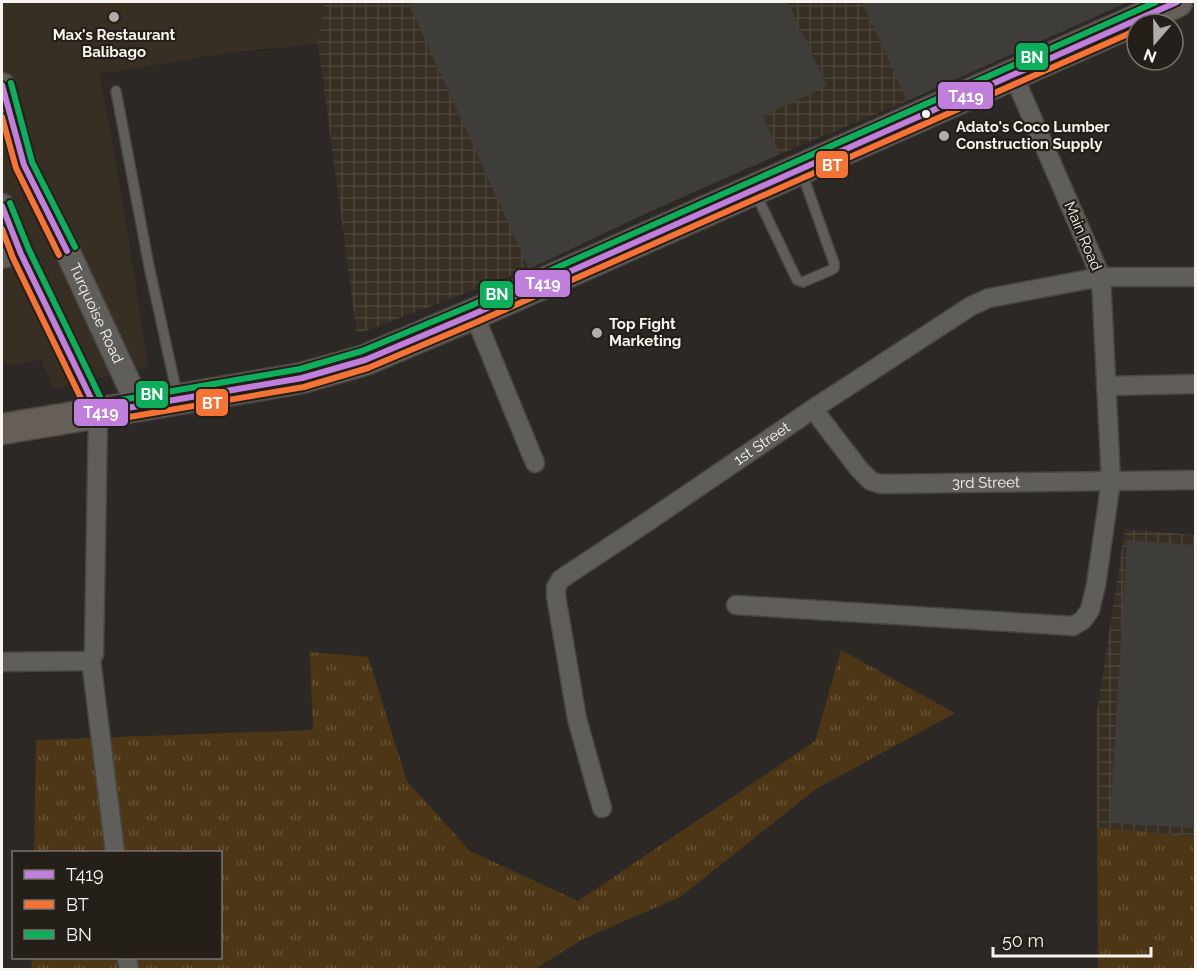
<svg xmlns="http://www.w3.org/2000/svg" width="1197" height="971" font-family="Raleway,sans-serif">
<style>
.built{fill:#382f24}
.industrial{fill:url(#industrial-grid)}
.grass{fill:url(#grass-tufts)}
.building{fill:#3f3d3a}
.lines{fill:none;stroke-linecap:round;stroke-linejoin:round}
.service-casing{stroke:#494644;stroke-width:12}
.minor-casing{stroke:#494644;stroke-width:21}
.tertiary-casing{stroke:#494644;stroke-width:27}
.primary-casing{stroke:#494644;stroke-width:33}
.service{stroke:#605e5b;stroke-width:9}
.minor{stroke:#605e5b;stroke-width:18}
.tertiary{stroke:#605e5b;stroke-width:24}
.primary{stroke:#665f57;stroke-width:30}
.bus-1-casing{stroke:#241f18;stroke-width:10}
.bus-2-casing{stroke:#241f18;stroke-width:10}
.bus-3-casing{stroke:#241f18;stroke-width:10}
.bus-1{stroke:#c07fdc;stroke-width:6}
.bus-2{stroke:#f57335;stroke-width:6}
.bus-3{stroke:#0daf5c;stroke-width:6}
.poi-dot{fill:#b0ada8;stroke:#241f18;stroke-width:2}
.bus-dot{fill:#f8f4ef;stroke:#241f18;stroke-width:2}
.labels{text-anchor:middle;stroke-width:4.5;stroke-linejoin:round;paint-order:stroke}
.poi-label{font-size:15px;font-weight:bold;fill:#f8f4ef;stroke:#241f18;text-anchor:start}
.street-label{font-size:15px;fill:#f8f4ef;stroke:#241f18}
.line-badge{stroke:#241f18;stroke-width:2}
.badge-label{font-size:16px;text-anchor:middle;font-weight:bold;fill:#fff}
</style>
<defs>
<pattern id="industrial-grid" width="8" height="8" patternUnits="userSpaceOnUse" patternTransform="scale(1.5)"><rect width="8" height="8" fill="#382f24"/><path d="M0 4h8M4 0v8" fill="none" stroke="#4c4439"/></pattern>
<pattern id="grass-tufts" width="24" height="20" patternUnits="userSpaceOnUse" patternTransform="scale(1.5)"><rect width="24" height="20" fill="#4d3616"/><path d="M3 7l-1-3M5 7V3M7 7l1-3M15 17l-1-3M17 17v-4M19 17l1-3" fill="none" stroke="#675438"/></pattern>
</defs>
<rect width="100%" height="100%" fill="#2b2825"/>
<path class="built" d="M2 2H324L318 44 234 52 100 74 126 221 148 366 54 389 41 360 2 366Z"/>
<g class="industrial">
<path d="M324 2H1128L907 101 780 154 649 212 529 269 357 334 318 44Z"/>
<path d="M1125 529 1195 535V837L1097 827V712Z"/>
</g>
<g class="grass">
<path d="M841 650 955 713 816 789 680 897 583 939 535 969 31 970 32 958H220V852H34L36 740 313 730 310 652 368 657 407 781 470 851 578 901 815 741Z"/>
<path d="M1097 827 1195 837V969H1098Z"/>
</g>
<g class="building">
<path d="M408 2H788L827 86 763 116 780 154 649 212 529 269Z"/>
<path d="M862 2H1128L907 101Z"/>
<path d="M1127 540 1196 545V828L1110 823Z"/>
</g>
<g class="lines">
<g class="service-casing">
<g id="service">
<path d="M116 91 149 266 177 394"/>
<path d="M755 192 797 280 803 282 831 270 834 268V263L802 173"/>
</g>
</g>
<g class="minor-casing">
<g id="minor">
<path d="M2 259 21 254"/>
<path d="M474 314 535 463"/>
<path d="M1106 386 1196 384"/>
<path id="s1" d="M813 409 859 469 871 481 881 484 1196 480"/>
<path d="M736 605 1073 626 1083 620 1090 610 1096 585 1111 481 1101 277 1013 74"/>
<path d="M91 660 115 852"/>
<path d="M2 662 83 661 91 660 94 654 98 413"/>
<path id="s2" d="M602 808 577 719 556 596V587L561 579 641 526 813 409 971 306 989 298 1101 277H1196"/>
<path d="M127 958 129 970"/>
</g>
</g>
<g class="tertiary-casing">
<g id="tertiary">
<path id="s3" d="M2 85 24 165 65 246 139 406"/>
<path d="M2 206 21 254 98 413"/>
</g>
</g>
<g class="primary-casing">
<path id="primary" d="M2 429 98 413 302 378 365 360 474 314 1177 2"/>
</g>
<use href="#service" class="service"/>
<use href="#minor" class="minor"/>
<use href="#tertiary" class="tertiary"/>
<use href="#primary" class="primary"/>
<g class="bus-1-casing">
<g id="bus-1">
<path d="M2 85 24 165 67 251"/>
<path d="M2 206 21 254 98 413 302 378 365 360 474 314 1177 2"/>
</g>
</g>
<g class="bus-2-casing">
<g id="bus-2">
<path d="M2 117 16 168 59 255"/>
<path d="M2 229 13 258 90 417 94 421 100 422 304 387 368 368 477 322 1137 30"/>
</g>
</g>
<g class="bus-3-casing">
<g id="bus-3">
<path d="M11 83 32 162 75 247"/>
<path d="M10 203 29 250 103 403 300 369 362 351 470 306 1156 2"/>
</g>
</g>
<use href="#bus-1" class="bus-1"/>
<use href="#bus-2" class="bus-2"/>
<use href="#bus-3" class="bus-3"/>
</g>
<g class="poi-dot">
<circle cx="114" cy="17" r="6"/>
<circle cx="944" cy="136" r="6"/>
<circle cx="597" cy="333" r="6"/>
</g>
<circle class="bus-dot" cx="926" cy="114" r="5"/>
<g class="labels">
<g class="poi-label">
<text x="114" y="40" text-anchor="middle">Max's Restaurant<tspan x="114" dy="17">Balibago</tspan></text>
<text x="956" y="132">Adato's Coco Lumber<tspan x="956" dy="17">Construction Supply</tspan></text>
<text x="609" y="329">Top Fight<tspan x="609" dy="17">Marketing</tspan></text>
</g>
<g class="street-label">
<text transform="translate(1083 236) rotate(67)" y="5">Main Road</text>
<text dy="5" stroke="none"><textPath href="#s3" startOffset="248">Turquoise Road</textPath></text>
<text dy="5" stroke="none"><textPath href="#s2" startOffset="478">1st Street</textPath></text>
<text dy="5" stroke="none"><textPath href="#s1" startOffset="208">3rd Street</textPath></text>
</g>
</g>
<g class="line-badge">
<rect x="1015" y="42" width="34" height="29" rx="6" fill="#0daf5c"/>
<rect x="937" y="81" width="57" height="29" rx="6" fill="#c07fdc"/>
<rect x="815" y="150" width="34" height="29" rx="6" fill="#f57335"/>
<rect x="514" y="269" width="57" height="29" rx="6" fill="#c07fdc"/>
<rect x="479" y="280" width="35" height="29" rx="6" fill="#0daf5c"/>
<rect x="135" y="380" width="34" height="29" rx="6" fill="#0daf5c"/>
<rect x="195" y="388" width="34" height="29" rx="6" fill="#f57335"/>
<rect x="73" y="398" width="56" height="29" rx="6" fill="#c07fdc"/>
</g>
<g class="badge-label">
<text x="1032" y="63">BN</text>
<text x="966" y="102">T419</text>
<text x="832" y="171">BT</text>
<text x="543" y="289">T419</text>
<text x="497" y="300">BN</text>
<text x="152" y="400">BN</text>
<text x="212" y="409">BT</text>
<text x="101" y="418">T419</text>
</g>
<rect width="1197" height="971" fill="none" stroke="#f8f4ef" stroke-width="6"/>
<rect x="12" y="851" width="210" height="108" fill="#241f18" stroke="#79746e" stroke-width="1.5"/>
<rect x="24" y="870" width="30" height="9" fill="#c07fdc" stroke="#79746e" stroke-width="1.5"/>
<text x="66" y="881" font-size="18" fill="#f8f4ef">T419</text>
<rect x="24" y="900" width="30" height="9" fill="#f57335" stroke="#79746e" stroke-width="1.5"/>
<text x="66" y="911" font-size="18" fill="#f8f4ef">BT</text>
<rect x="24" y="930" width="30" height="9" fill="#0daf5c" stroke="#79746e" stroke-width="1.5"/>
<text x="66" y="941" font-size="18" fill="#f8f4ef">BN</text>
<g transform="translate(1155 42) rotate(200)"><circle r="28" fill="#241f18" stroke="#79746e" stroke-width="1.5"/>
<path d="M0-4.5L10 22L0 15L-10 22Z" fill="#b0ada8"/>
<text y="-9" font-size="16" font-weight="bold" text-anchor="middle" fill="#f8f4ef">N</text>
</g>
<path d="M993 947v9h158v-9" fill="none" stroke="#f8f4ef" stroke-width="3"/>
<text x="1002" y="947" font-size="18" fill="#f8f4ef" stroke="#241f18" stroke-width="4.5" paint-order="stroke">50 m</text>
</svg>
